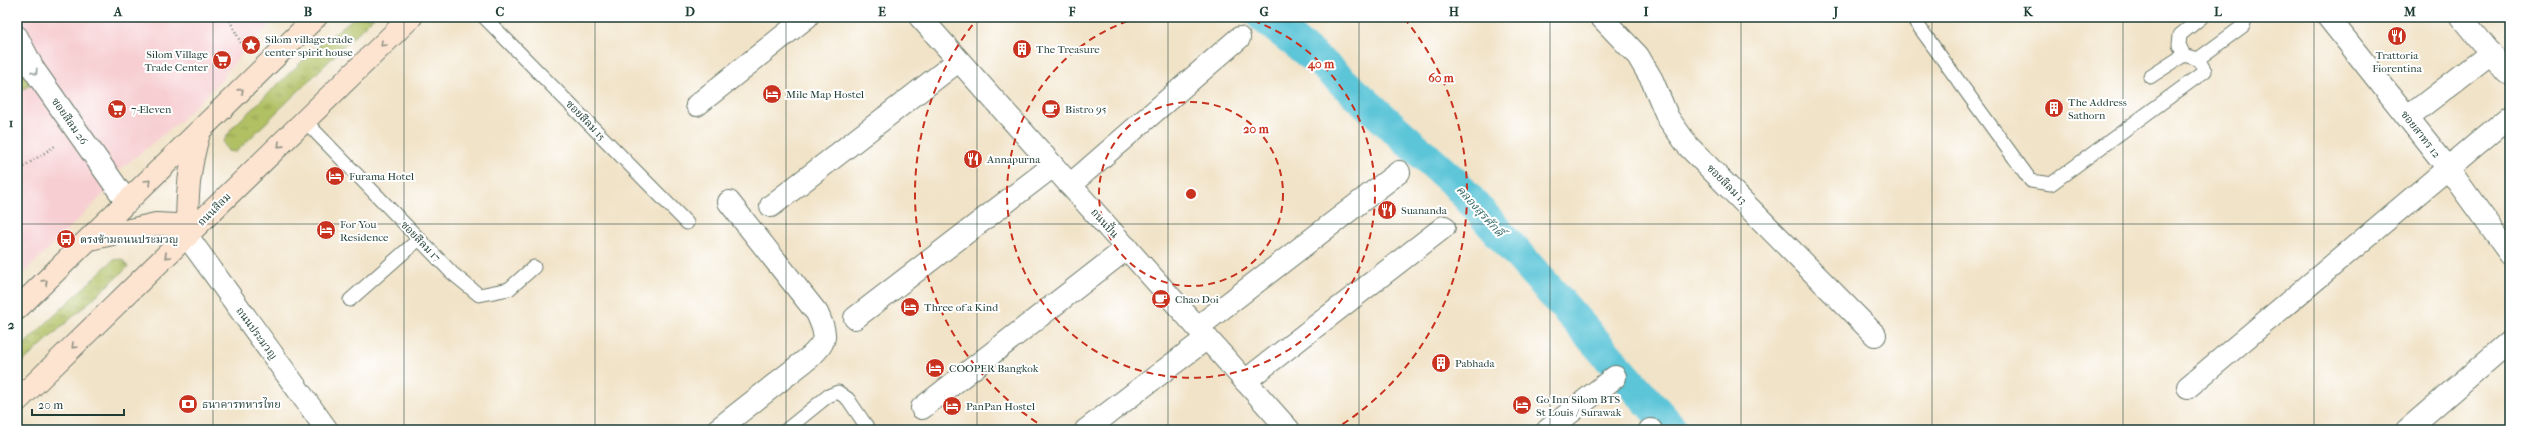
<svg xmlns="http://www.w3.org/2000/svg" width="2527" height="447" font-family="'IM FELL French Canon','Noto Serif Thai',serif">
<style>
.built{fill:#f7cfd2}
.grass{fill:url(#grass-tufts);stroke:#687e4c}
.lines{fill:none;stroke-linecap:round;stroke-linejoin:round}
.canal{stroke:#5cc5d8;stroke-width:32}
.service-casing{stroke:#687768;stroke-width:15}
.minor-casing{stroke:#687768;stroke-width:24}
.tertiary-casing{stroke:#687768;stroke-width:24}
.secondary-casing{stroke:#687768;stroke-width:24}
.path{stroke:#687768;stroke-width:2.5;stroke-dasharray:1 3;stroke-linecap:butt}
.service{stroke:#fff;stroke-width:13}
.minor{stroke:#fff;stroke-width:22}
.tertiary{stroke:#fff;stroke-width:22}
.secondary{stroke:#fde4d1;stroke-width:22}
.oneway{stroke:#8e9082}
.oneway2{stroke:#8f9e9a}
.grid{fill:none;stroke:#1f3d34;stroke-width:1;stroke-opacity:0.55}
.ring{fill:none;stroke:#c8321e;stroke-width:2;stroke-dasharray:7 5}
.labels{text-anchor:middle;stroke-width:4;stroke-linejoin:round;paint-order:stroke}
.poi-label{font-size:11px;fill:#1f3d34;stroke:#fff;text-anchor:start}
.street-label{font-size:11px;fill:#1f3d34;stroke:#fff}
.water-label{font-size:12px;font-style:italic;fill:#316665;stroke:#fff}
.centre{fill:#c8321e;stroke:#fff;stroke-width:2}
.ring-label{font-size:12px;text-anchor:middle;font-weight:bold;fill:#c8321e;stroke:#fff;stroke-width:4;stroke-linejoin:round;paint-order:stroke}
.neatline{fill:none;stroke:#1f3d34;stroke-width:1.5}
.grid-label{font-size:13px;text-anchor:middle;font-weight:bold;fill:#1f3d34}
</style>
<defs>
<pattern id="grass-tufts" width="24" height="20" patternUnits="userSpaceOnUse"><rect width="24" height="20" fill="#b0c063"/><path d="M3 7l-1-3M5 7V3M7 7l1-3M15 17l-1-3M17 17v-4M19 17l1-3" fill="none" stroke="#8f9d52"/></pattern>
</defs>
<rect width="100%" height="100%" fill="#fff"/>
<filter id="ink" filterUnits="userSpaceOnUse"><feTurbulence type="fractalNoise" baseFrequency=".025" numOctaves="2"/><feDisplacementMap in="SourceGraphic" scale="8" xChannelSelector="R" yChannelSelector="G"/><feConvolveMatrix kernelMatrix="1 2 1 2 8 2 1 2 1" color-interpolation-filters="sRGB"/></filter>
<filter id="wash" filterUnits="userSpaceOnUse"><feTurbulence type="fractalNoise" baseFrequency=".012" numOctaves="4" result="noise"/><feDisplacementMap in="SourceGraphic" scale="16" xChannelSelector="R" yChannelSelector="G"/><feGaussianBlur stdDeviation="0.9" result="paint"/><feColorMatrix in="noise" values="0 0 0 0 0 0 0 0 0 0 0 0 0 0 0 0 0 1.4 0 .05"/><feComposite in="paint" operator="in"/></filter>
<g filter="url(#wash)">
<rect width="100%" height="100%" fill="#f1e3c8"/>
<g class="built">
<path d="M17 17H277L224 74 225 76 179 122 113 175 17 27Z"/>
<path d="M37 81 109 189 17 280V93Z"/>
</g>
<g class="grass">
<path d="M355 17H374L236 152 228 151 223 142 233 127 316 48Z"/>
<path d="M17 59 30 85 17 93Z"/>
<path d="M122 259 128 267 17 367V351L113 260Z"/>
</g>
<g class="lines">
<path class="canal" d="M1263 17 1325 66 1456 184 1673 430"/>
</g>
</g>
<g filter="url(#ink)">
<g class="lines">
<g class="service-casing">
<g id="service">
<path d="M484 17 687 223"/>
<path d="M1912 17 2031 181 2051 184 2205 71 2198 59 2243 26 2246 17"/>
<path d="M2198 59 2184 55 2179 45 2180 35 2202 17"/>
<path d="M2150 77 2184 55"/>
<path d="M305 121 452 273 479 295 509 289 534 267"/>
<path d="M350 300 419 239"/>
<path d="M786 430 828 396 838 392 848 399 869 430"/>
</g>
</g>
<g class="minor-casing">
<g id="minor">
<path d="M1601 17 1638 56 1652 80 1668 118 1688 146 1875 335"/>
<path d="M2328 17 2447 167 2510 254"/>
<path d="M2461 17 2507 73 2510 71"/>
<path d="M17 37 34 70 127 202"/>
<path d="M697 105 807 17"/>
<path d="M2408 117 2491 53"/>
<path d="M1070 185 1239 38"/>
<path d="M771 206 958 61"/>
<path d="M855 318 1053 166"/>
<path d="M1198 327 1399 172"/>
<path d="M1245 381 1444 227"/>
<path d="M2188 387 2510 116"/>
<path d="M922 408 1127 248"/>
<path d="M717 430 810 357C828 340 827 335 817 313L729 202"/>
<path d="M1086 430 1207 338"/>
<path d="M1548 430 1615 377"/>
<path d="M1650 430H1651"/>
<path d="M2407 430 2510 341"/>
</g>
</g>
<g class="tertiary-casing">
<g id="tertiary">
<path d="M920 17 1289 430"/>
<path d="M187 236 327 430"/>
</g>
</g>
<g class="secondary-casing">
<g id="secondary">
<path d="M187 236C187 198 188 170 199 133"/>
<path d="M90 239 156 224 176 225 187 236"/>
<path d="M17 309 316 17"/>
<path d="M17 401 411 17"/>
</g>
</g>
<g class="path">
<path d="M228 17 244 49"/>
<path d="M17 171 55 146"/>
</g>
<use href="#service" class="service"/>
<use href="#minor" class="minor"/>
<use href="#tertiary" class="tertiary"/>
<use href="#secondary" class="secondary"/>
</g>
<defs><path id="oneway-chevron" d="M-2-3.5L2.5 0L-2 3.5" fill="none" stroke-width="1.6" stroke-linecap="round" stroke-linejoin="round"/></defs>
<g class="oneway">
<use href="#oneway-chevron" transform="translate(383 44) rotate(135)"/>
<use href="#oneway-chevron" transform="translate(241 91) rotate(-44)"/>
<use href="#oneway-chevron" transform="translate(280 145) rotate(136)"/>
<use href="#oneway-chevron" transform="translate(148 182) rotate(-45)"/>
<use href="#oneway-chevron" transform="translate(167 256) rotate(136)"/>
<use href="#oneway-chevron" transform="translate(45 282) rotate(-44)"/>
<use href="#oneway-chevron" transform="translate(74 346) rotate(136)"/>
</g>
<use class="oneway2" href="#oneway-chevron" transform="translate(35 72) rotate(57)"/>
</g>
<path class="grid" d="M213 17V430M404 17V430M595 17V430M786 17V430M977 17V430M1168 17V430M1359 17V430M1550 17V430M1741 17V430M1932 17V430M2123 17V430M2314 17V430M17 224H2510"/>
<g class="ring">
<circle cx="1191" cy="194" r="92"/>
<path d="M1242 17A184 184 0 1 1 1140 17"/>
<path d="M1047 429A276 276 0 0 1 978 18M1404 18A276 276 0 0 1 1335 429"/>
</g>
<defs>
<g id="restaurant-disc" transform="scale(1)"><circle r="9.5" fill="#c8321e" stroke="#fff"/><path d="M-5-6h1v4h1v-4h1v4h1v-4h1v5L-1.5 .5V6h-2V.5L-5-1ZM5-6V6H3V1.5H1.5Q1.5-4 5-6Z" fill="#fff"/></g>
<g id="sight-disc" transform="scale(1)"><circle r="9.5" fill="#c8321e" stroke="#fff"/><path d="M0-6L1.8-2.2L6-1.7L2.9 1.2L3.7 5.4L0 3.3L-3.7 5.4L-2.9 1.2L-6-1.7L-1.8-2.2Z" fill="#fff"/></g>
<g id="building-disc" transform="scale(1)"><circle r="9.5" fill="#c8321e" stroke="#fff"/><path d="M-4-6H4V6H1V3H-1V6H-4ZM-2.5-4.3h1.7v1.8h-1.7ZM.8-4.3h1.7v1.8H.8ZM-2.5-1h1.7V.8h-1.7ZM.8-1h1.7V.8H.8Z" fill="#fff"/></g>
<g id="supermarket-disc" transform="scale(1)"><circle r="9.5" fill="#c8321e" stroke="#fff"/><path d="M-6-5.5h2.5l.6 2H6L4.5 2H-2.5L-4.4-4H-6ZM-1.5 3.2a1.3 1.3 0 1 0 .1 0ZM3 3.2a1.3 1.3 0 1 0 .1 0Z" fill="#fff"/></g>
<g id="hotel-disc" transform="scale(1)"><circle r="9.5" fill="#c8321e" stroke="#fff"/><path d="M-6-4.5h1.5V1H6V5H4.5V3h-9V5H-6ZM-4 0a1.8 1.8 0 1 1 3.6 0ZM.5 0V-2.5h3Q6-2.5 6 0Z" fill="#fff"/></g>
<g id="cafe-disc" transform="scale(1)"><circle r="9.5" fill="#c8321e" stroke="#fff"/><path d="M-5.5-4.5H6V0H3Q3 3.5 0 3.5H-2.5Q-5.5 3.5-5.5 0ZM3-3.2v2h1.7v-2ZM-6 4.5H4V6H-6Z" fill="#fff"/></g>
<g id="bus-disc" transform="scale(1)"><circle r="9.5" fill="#c8321e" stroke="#fff"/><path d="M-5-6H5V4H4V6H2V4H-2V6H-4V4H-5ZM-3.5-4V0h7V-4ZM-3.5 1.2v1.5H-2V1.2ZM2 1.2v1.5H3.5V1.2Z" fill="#fff"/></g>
<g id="bank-disc" transform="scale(1)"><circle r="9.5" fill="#c8321e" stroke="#fff"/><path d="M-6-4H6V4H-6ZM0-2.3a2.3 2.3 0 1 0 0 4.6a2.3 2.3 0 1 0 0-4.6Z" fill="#fff"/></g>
</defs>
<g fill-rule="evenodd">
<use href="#restaurant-disc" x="2397" y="36"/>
<use href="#sight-disc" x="251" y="45"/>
<use href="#building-disc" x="1022" y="49"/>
<use href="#supermarket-disc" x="222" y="60"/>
<use href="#hotel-disc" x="772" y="94"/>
<use href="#building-disc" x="2054" y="108"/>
<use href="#supermarket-disc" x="117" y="109"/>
<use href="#cafe-disc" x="1051" y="109"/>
<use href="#restaurant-disc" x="973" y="159"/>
<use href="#hotel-disc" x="335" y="176"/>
<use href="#restaurant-disc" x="1387" y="210"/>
<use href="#hotel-disc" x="326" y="230"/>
<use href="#bus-disc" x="66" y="239"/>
<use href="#cafe-disc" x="1161" y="299"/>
<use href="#hotel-disc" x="910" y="307"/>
<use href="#building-disc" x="1441" y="363"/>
<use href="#hotel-disc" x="935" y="368"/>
<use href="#bank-disc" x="188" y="404"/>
<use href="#hotel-disc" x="1522" y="405"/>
<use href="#hotel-disc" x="952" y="406"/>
</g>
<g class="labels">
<g class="poi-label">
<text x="265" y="43">Silom village trade<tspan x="265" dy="13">center spirit house</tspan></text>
<text x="1036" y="53">The Treasure</text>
<text x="208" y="58" text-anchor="end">Silom Village<tspan x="208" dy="13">Trade Center</tspan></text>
<text x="2397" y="59" text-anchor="middle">Trattoria<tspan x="2397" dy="13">Fiorentina</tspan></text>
<text x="786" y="98">Mile Map Hostel</text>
<text x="2068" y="106">The Address<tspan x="2068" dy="13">Sathorn</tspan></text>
<text x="131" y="113">7-Eleven</text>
<text x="1065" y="113">Bistro 95</text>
<text x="987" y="163">Annapurna</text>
<text x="349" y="180">Furama Hotel</text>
<text x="1401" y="214">Suananda</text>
<text x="340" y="228">For You<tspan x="340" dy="13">Residence</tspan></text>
<text x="80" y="243">ตรงข้ามถนนประมวญ</text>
<text x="1175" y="303">Chao Doi</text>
<text x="924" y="311">Three of a Kind</text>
<text x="1455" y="367">Pabhada</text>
<text x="949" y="372">COOPER Bangkok</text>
<text x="1536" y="403">Go Inn Silom BTS<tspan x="1536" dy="13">St Louis / Surawak</tspan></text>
<text x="202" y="408">ธนาคารทหารไทย</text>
<text x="966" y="410">PanPan Hostel</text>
</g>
<g class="street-label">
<text transform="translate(586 120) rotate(46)" y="4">ซอยสีลม 15</text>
<text transform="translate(70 121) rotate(55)" y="4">ซอยสีลม 26</text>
<text transform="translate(2421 134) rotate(52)" y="4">ซอยสาทร 12</text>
<text transform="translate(1727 184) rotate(45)" y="4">ซอยสีลม 13</text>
<text transform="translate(214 209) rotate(-45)" y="4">ถนนสีลม</text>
<text transform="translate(1105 223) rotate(48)" y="4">ถนนปั้น</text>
<text transform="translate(421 241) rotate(46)" y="4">ซอยสีลม 17</text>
<text transform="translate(257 333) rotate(54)" y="4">ถนนประมวญ</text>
</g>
<g class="water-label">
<text transform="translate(1480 211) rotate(48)" y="4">คลองสุรศักดิ์</text>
</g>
</g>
<circle cx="1191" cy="194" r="6" class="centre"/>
<g class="ring-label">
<text x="1321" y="68">40 m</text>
<text x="1441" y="82">60 m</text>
<text x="1256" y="133">20 m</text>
</g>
<rect width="2527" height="447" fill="none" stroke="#fff" stroke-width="44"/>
<path d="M32 409v6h92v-6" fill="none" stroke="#1f3d34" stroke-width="2"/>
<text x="38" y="409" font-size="12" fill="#1f3d34" stroke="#ffffff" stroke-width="3" paint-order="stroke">20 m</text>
<rect x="22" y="22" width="2483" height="403" class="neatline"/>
<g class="grid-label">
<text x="118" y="16">A</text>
<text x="308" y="16">B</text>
<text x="500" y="16">C</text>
<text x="690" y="16">D</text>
<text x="882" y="16">E</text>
<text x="1072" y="16">F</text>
<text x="1264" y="16">G</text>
<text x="1454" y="16">H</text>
<text x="1646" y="16">I</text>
<text x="1836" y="16">J</text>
<text x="2028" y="16">K</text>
<text x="2218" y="16">L</text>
<text x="2410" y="16">M</text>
<text x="11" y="127">1</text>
<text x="11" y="329">2</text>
</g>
</svg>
